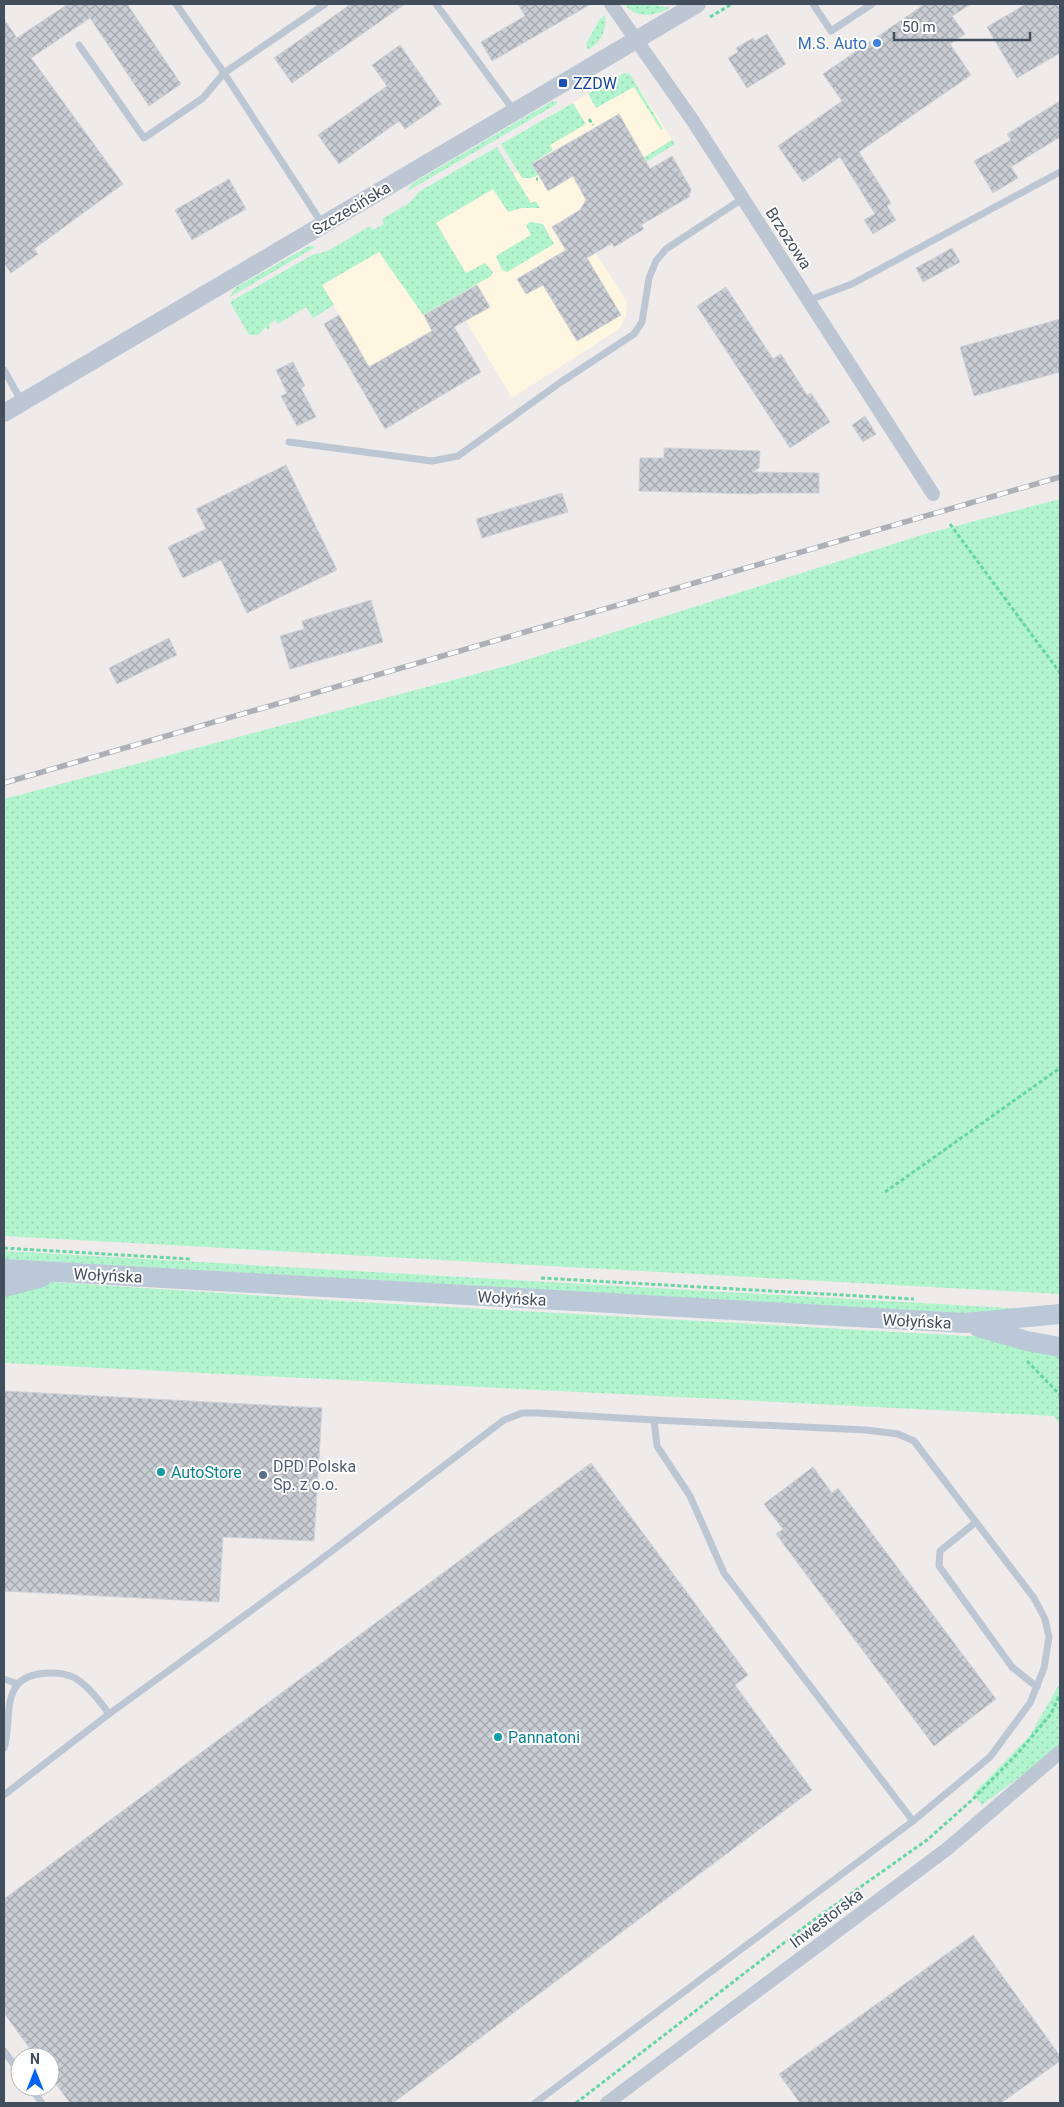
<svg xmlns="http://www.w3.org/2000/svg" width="1064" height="2107" font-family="Roboto,sans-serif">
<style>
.commercial{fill:#fef6e0}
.grass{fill:url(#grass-dots)}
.building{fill:url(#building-cross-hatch);stroke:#ced1d8}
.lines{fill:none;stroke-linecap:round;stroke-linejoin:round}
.path{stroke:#66d6a3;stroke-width:3;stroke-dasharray:4 2.5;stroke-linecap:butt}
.service{stroke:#bcc7d3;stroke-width:7}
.minor{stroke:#bcc7d3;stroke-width:14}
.tertiary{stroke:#bcc7d3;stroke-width:18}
.secondary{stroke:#bbc8d8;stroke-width:20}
.rail-casing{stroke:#adb0b7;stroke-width:5.5}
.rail{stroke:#fff;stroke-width:4;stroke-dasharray:11;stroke-linecap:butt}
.shop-dot{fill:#3f7fe0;stroke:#fff;stroke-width:2}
.transit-dot{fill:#1a4fb4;stroke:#fff;stroke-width:2}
.culture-dot{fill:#0f9aa8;stroke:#fff;stroke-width:2}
.service-dot{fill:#5c6f8a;stroke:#fff;stroke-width:2}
.labels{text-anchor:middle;stroke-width:4;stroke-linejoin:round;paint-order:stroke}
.shop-label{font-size:16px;fill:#366cbe;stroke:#fff;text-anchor:end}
.transit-label{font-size:16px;fill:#164399;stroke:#fff;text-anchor:start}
.street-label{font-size:16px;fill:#424e5b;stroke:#fff}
.service-label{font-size:16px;fill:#4e5e75;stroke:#fff;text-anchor:start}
.culture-label{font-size:16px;fill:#0d838f;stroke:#fff;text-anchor:start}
</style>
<defs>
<pattern id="grass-dots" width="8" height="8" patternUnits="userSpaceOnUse" patternTransform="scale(1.25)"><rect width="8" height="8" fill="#b2f4ce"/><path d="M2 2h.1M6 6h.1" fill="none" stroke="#9ad3b3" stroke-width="1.8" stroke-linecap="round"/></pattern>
<pattern id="building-cross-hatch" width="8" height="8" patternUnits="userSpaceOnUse" patternTransform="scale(1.25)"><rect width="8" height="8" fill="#c9cdd4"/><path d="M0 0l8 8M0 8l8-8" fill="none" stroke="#a5a9af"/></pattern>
</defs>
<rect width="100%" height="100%" fill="#efebeb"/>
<path class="commercial" d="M624 73 630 74 675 144 586 199 583 204 592 219 579 227 627 302 626 316 619 329 512 398 453 299 424 315 432 331 369 367 322 285 546 155 531 127Z"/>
<g class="grass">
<path d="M624 4H650L670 8C654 16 637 20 624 4Z"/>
<path d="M605 15C607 31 601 42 588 50L586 44 599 20Z"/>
<path d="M624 73 630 74 663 129 661 130 634 87 596 108 588 94Z"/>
<path d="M557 101V104L406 192 413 183 551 102Z"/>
<path d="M573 103 586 124 550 145 553 150 532 163 538 175 531 178H522L501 144Z"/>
<path d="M672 140 675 144 615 181 623 170Z"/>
<path d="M497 147 531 203 536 201 540 208H522L508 212 493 189 436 223 466 273 485 263 493 272 491 276 423 315 379 252 322 285 334 305 313 318 306 307 278 324 275 320 269 324 270 328 268 330 266 327 258 335H249L230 302 312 255 328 251 370 226 372 230 384 224 382 219 409 203 420 191Z"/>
<path d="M530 222 543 224 554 244 507 272 502 270 496 256 531 235 526 225Z"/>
<path d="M309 246H314V248L230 297 235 288Z"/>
<path d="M1060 499V1294L4 1236V799L510 665 925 534Z"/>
<path d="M4 1251 1060 1311V1319L4 1259Z"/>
<path d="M52 1282 358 1302 1060 1341V1425L1054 1416 4 1363V1292Z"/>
<path d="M1060 1683V1747L982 1805 973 1794 1029 1737Z"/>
</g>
<g class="building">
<path d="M68 4H127L181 84 149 106 90 18 31 58 123 184 34 249 38 254 11 273 4 263V19L17 38Z"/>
<path d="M351 4H405L292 83 274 58Z"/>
<path d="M518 4H591L492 61 481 42 525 16Z"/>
<path d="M925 4H971L952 16 965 34 950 44 971 75 859 152 891 203 887 206 896 220 873 234 864 220 875 214 840 157 803 182 778 146 842 101 823 74Z"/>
<path d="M1026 4H1060V53L1017 78 987 27Z"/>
<path d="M767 34 786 64 747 88 728 58 738 52 736 48 753 38 755 41Z"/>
<path d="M400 45 441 104 405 129 399 121 339 164 318 135 387 86 372 65Z"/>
<path d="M1060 101V137L1011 167 1018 178 993 193 974 161 1011 140 1007 134Z"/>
<path d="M619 114 650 169 672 156 691 189 689 197 641 225 644 229 614 247 612 243 587 258 621 315 577 341 543 285 526 294 517 279 566 250 552 227 580 210 586 200 573 176 548 191 532 164Z"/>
<path d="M229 179 246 209 192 240 175 210Z"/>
<path d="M952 248 960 262 923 282 916 268Z"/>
<path d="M477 285 490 307 454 327 481 372 385 429 324 324 339 315 369 367 432 331 424 315Z"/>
<path d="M726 287 773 359 781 354 807 395 811 393 830 422 790 448 697 306Z"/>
<path d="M1060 319V372L974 396 960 347Z"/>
<path d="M293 362 305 386 301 388 316 417 297 426 281 396 287 393 276 370Z"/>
<path d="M865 416 876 434 863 442 852 425Z"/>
<path d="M664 448 760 451 759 468 752 472 819 473V493H758V494L639 491 640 458H664Z"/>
<path d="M286 465 337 570 247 613 221 560 183 578 168 547 206 529 196 509Z"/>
<path d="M562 493 568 512 482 538 476 519Z"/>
<path d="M371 600 383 642 290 669 280 636 304 629 302 621Z"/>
<path d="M169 638 177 655 117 684 109 668Z"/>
<path d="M4 1391 322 1408 314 1541 223 1537 219 1602 4 1591Z"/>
<path d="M591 1463 748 1675 735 1685 812 1790 393 2103H70L50 2076V2057H36L4 2013V1899Z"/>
<path d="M813 1467 832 1493 838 1488 996 1699 934 1746 776 1534 783 1529 764 1504Z"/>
<path d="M973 1935 1060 2056V2061L1001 2103H800L779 2074Z"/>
</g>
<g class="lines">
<g class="path">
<path d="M710 17 732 4"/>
<path d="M589 119 593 125"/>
<path d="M536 179H538"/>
<path d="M950 524 1060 673"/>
<path d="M885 1192 1060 1068"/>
<path d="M4 1248 190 1259"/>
<path d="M541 1278 914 1299"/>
<path d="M1027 1361 1060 1395"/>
<path d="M576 2103 811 1922 927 1840 972 1800 1018 1753 1051 1714 1060 1694"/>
</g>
<g class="service">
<path d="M436 4 514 111"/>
<path d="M813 4 831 31 872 4"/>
<path d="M79 45 144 138 203 98 224 73 176 4"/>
<path d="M323 225 224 73 325 4"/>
<path d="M809 300 852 284 1060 172"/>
<path d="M4 370 22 402"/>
<path d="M289 442 432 461 458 456 561 382 634 334 642 322 649 278 656 261 666 249 742 199"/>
<path d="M976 1522 940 1551 939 1566 1012 1667 1037 1687"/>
<path d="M4 1679 18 1684"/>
<path d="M109 1714 307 1570 504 1420 522 1413H538L654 1420 657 1446 690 1496 724 1573 913 1821"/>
<path d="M4 1748C11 1728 4 1703 17 1685 28 1671 60 1670 75 1678 88 1686 100 1701 109 1714L4 1795"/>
<path d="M4 2051 20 2073"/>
<path d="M30 2087 42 2103"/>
<path d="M535 2103 913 1821 990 1757 1030 1703 1044 1668 1049 1637 1045 1619 1034 1598 914 1441 898 1434 866 1430 654 1420"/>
</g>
<g class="minor">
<path d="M611 4 693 121 933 494"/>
<path d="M607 2103 947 1849 1060 1752"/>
</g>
<path class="tertiary" d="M4 413 697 4"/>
<g class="secondary">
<path d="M4 1269 964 1323 1060 1314"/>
<path d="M4 1287 42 1277"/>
<path d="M978 1327 1027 1341 1060 1347"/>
</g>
<g class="rail-casing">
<path id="rail" d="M4 783 1060 477"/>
</g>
<use href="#rail" class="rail"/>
</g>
<circle class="shop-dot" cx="877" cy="43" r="5"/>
<rect class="transit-dot" x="558" y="78" width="10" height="10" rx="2.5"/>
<g class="culture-dot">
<circle cx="161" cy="1472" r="5"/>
<circle cx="498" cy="1737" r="5"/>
</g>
<circle class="service-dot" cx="263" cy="1475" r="5"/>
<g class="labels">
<g class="shop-label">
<text x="867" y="49">M.S. Auto</text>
</g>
<g class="transit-label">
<text x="573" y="89">ZZDW</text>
</g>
<g class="street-label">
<text transform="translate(351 208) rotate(-31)" y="6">Szczecińska</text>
<text transform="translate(789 238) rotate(57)" y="6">Brzozowa</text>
<text transform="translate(108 1275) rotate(3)" y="6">Wołyńska</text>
<text transform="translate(512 1298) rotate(3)" y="6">Wołyńska</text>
<text transform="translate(917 1321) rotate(3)" y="6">Wołyńska</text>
<text transform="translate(826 1918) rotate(-37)" y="6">Inwestorska</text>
</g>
<g class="service-label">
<text x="273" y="1472">DPD Polska<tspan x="273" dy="18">Sp. z o.o.</tspan></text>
</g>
<g class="culture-label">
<text x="171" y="1478">AutoStore</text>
<text x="508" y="1743">Pannatoni</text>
</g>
</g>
<rect width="1064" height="2107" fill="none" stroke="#424e5b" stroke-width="10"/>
<g transform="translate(35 2072)"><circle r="24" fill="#ffffff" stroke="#b3b8bd"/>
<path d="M0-4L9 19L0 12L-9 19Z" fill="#0262f1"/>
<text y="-8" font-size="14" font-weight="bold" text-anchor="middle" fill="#424e5b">N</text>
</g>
<path d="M894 32v8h136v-8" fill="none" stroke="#424e5b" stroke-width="2.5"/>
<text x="902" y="32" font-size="15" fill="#424e5b" stroke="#ffffff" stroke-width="4" paint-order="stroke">50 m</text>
</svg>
